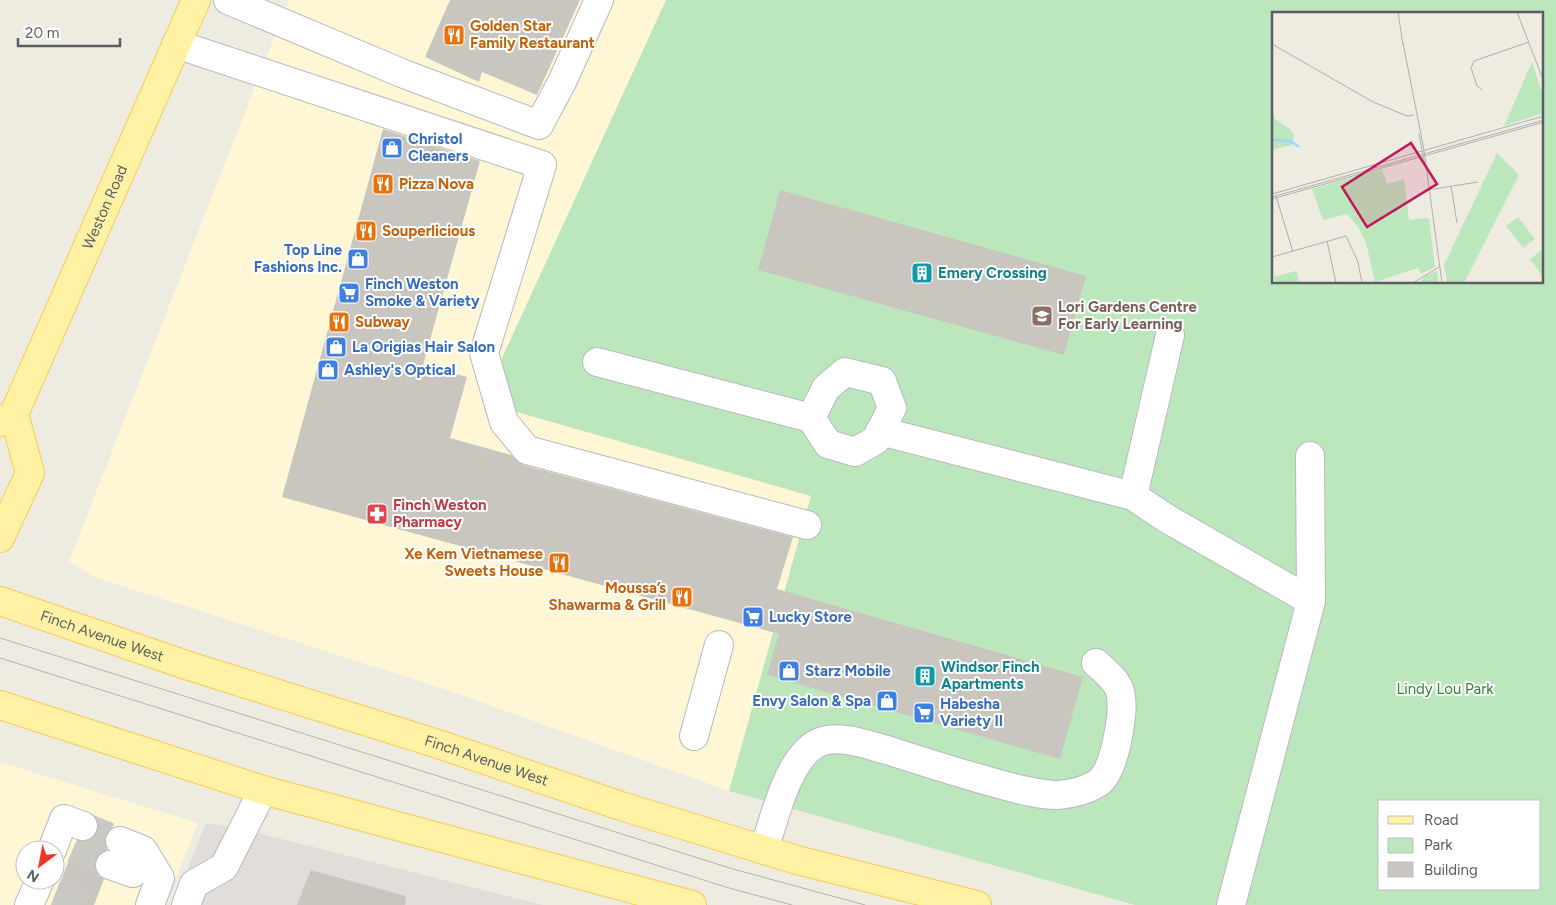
<svg xmlns="http://www.w3.org/2000/svg" width="1556" height="905" font-family="Figtree,sans-serif">
<style>
.commercial{fill:#fff6d5;fill-rule:evenodd}
.industrial{fill:#e1ded9}
.green{fill:#bce7bd;fill-rule:evenodd}
.building{fill:#c8c6be}
.lines{fill:none;stroke-linecap:round;stroke-linejoin:round}
.minor-tunnel{stroke:#c9c8c2;stroke-width:28;stroke-dasharray:28 14;stroke-linecap:butt}
.minor-casing{stroke:#b7b9bf;stroke-width:30}
.major-casing{stroke:#f7cb50;stroke-width:30}
.minor{stroke:#fff;stroke-width:28}
.major{stroke:#fff2a5;stroke-width:28}
.tram{stroke:#b3b4b4;stroke-width:1}
.labels{text-anchor:middle;stroke-width:4;stroke-linejoin:round;paint-order:stroke}
.food-label{font-size:15px;font-weight:bold;fill:#c56008;stroke:#fff;text-anchor:start}
.shop-label{font-size:15px;font-weight:bold;fill:#366cbe;stroke:#fff;text-anchor:start}
.street-label{font-size:15px;fill:#5a5e63;stroke:#fff}
.culture-label{font-size:15px;font-weight:bold;fill:#0d838f;stroke:#fff;text-anchor:start}
.education-label{font-size:15px;font-weight:bold;fill:#785e54;stroke:#fff;text-anchor:start}
.health-label{font-size:15px;font-weight:bold;fill:#be3a42;stroke:#fff;text-anchor:start}
.park-label{font-size:15px;fill:#308435;stroke:#fff}
.inset-river{fill:none;stroke:#a0d4ff;stroke-width:2.5}
.inset-road{fill:none;stroke:#afafab;stroke-width:1}
.view{fill:#c2185b;fill-opacity:0.15;stroke:#c2185b;stroke-width:2.5}
.inset-edge{fill:none;stroke:#5a5e63;stroke-width:2.5}
</style>
<rect width="100%" height="100%" fill="#eeebe1"/>
<g class="commercial">
<path d="M289 0H666L482 402 811 496 729 791 444 689 94 577 69 561Z"/>
<path d="M0 762 198 823 165 905H0ZM25 850H55V880H25Z"/>
</g>
<path class="industrial" d="M206 823 238 828 543 905H173Z"/>
<path class="green" d="M666 0H1556V905H1135L729 791 811 496 482 402ZM1274 14H1542V282H1274ZM1380 801H1540V889H1380Z"/>
<g class="building">
<path d="M450 0H580L537 95 482 72 479 82 425 57Z"/>
<path d="M383 129 480 161 423 365 467 377 450 438 511 455 523 465 793 537 777 589 1083 677 1060 759 767 675 779 634 282 497Z"/>
<path d="M780 190 1086 276 1064 355 758 270Z"/>
<path d="M98 824 110 829 105 836V843L107 850 99 854 95 860V868L99 876 104 879 94 905H51L77 840 85 841 93 838 97 832Z"/>
<path d="M311 870 406 896 405 905H297Z"/>
</g>
<g class="lines">
<g class="minor-tunnel">
<path d="M83 826 120 841"/>
<path d="M73 849 110 865"/>
<path d="M56 892 90 905"/>
</g>
<g class="minor-casing">
<g id="minor">
<path d="M228 0 404 74 539 125 562 82 599 0"/>
<path d="M176 44 542 165 484 353 504 422 527 450 807 525"/>
<path d="M1170 335 1133 496 1166 518 1311 601 1231 905"/>
<path d="M597 362 811 418 828 444 855 452 876 440 892 408 882 381 845 372 826 388 811 418"/>
<path d="M880 431 1133 496"/>
<path d="M1310 456 1311 601"/>
<path d="M694 736 719 645"/>
<path d="M120 841 143 850 160 878 150 905"/>
<path d="M52 850 64 819 83 826"/>
<path d="M764 850C774 820 788 755 820 742 839 734 868 745 887 750 924 762 961 774 999 784 1018 789 1038 795 1058 795 1071 794 1087 790 1098 783 1113 772 1119 734 1121 717 1124 686 1117 682 1096 663"/>
<path d="M110 865 133 873"/>
<path d="M29 905 40 880"/>
<path d="M186 905 194 884 224 867 263 790"/>
</g>
</g>
<g class="major-casing">
<g id="major">
<path id="s1" d="M0 422 14 414 196 0"/>
<path d="M0 538 30 473 14 414"/>
<path id="s2" d="M0 601 189 666 438 744 621 806 797 860 977 905"/>
<path d="M0 705 263 790 692 905"/>
</g>
</g>
<use href="#minor" class="minor"/>
<use href="#major" class="major"/>
<g class="tram">
<path d="M0 638 733 869 865 905"/>
<path d="M0 658 729 888 792 905"/>
</g>
</g>
<defs>
<g id="restaurant-square" transform="scale(1.125)"><rect x="-9" y="-9" width="18" height="18" rx="4" fill="#e8710a" stroke="#fff"/><path d="M-5-6h1v4h1v-4h1v4h1v-4h1v5L-1.5 .5V6h-2V.5L-5-1ZM5-6V6H3V1.5H1.5Q1.5-4 5-6Z" fill="#fff"/></g>
<g id="shop-square" transform="scale(1.125)"><rect x="-9" y="-9" width="18" height="18" rx="4" fill="#3f7fe0" stroke="#fff"/><path d="M-5-2.5h2.3a2.7 3.5 0 0 1 5.4 0H5L5.5 6h-11ZM-1.5-2.5h3a1.5 2.3 0 0 0-3 0Z" fill="#fff"/></g>
<g id="building-square" transform="scale(1.125)"><rect x="-9" y="-9" width="18" height="18" rx="4" fill="#0f9aa8" stroke="#fff"/><path d="M-4-6H4V6H1V3H-1V6H-4ZM-2.5-4.3h1.7v1.8h-1.7ZM.8-4.3h1.7v1.8H.8ZM-2.5-1h1.7V.8h-1.7ZM.8-1h1.7V.8H.8Z" fill="#fff"/></g>
<g id="supermarket-square" transform="scale(1.125)"><rect x="-9" y="-9" width="18" height="18" rx="4" fill="#3f7fe0" stroke="#fff"/><path d="M-6-5.5h2.5l.6 2H6L4.5 2H-2.5L-4.4-4H-6ZM-1.5 3.2a1.3 1.3 0 1 0 .1 0ZM3 3.2a1.3 1.3 0 1 0 .1 0Z" fill="#fff"/></g>
<g id="school-square" transform="scale(1.125)"><rect x="-9" y="-9" width="18" height="18" rx="4" fill="#8d6e63" stroke="#fff"/><path d="M0-5L7-2L0 1L-7-2ZM-4 1L0 2.5L4 1V4Q0 6-4 4Z" fill="#fff"/></g>
<g id="pharmacy-square" transform="scale(1.125)"><rect x="-9" y="-9" width="18" height="18" rx="4" fill="#e0444e" stroke="#fff"/><path d="M-2-6h4v4h4v4h-4v4h-4v-4h-4v-4h4Z" fill="#fff"/></g>
</defs>
<g fill-rule="evenodd">
<use href="#restaurant-square" x="454" y="35"/>
<use href="#shop-square" x="392" y="148"/>
<use href="#restaurant-square" x="383" y="184"/>
<use href="#restaurant-square" x="366" y="231"/>
<use href="#shop-square" x="358" y="259"/>
<use href="#building-square" x="922" y="273"/>
<use href="#supermarket-square" x="349" y="293"/>
<use href="#school-square" x="1042" y="316"/>
<use href="#restaurant-square" x="339" y="322"/>
<use href="#shop-square" x="336" y="347"/>
<use href="#shop-square" x="328" y="370"/>
<use href="#pharmacy-square" x="377" y="514"/>
<use href="#restaurant-square" x="559" y="563"/>
<use href="#restaurant-square" x="682" y="597"/>
<use href="#supermarket-square" x="753" y="617"/>
<use href="#shop-square" x="789" y="671"/>
<use href="#building-square" x="925" y="676"/>
<use href="#shop-square" x="887" y="701"/>
<use href="#supermarket-square" x="924" y="713"/>
</g>
<g class="labels">
<g class="food-label">
<text x="470" y="31">Golden Star<tspan x="470" dy="17">Family Restaurant</tspan></text>
<text x="399" y="189">Pizza Nova</text>
<text x="382" y="236">Souperlicious</text>
<text x="355" y="327">Subway</text>
<text x="543" y="559" text-anchor="end">Xe Kem Vietnamese<tspan x="543" dy="17">Sweets House</tspan></text>
<text x="666" y="593" text-anchor="end">Moussa’s<tspan x="666" dy="17">Shawarma &amp; Grill</tspan></text>
</g>
<g class="shop-label">
<text x="408" y="144">Christol<tspan x="408" dy="17">Cleaners</tspan></text>
<text x="342" y="255" text-anchor="end">Top Line<tspan x="342" dy="17">Fashions Inc.</tspan></text>
<text x="365" y="289">Finch Weston<tspan x="365" dy="17">Smoke &amp; Variety</tspan></text>
<text x="352" y="352">La Origias Hair Salon</text>
<text x="344" y="375">Ashley's Optical</text>
<text x="769" y="622">Lucky Store</text>
<text x="805" y="676">Starz Mobile</text>
<text x="871" y="706" text-anchor="end">Envy Salon &amp; Spa</text>
<text x="940" y="709">Habesha<tspan x="940" dy="17">Variety II</tspan></text>
</g>
<g class="street-label">
<text dy="5" stroke="none"><textPath href="#s1" startOffset="242">Weston Road</textPath></text>
<text dy="5" stroke="none"><textPath href="#s2" startOffset="108">Finch Avenue West</textPath></text>
<text dy="5" stroke="none"><textPath href="#s2" startOffset="512">Finch Avenue West</textPath></text>
</g>
<g class="culture-label">
<text x="938" y="278">Emery Crossing</text>
<text x="941" y="672">Windsor Finch<tspan x="941" dy="17">Apartments</tspan></text>
</g>
<g class="education-label">
<text x="1058" y="312">Lori Gardens Centre<tspan x="1058" dy="17">For Early Learning</tspan></text>
</g>
<g class="health-label">
<text x="393" y="510">Finch Weston<tspan x="393" dy="17">Pharmacy</tspan></text>
</g>
<g class="park-label">
<text x="1445" y="694">Lindy Lou Park</text>
</g>
</g>
<g transform="translate(1272 12)">
<rect width="271" height="271" fill="#eeebe1"/>
<path d="M260 50 271 84V101L232 114ZM0 100 4 108 18 117 22 124 20 133 0 138ZM225 141 247 163 192 271H175L172 253ZM110 157 115 172 132 167 137 208 157 206 163 255 149 262 146 256 103 270 94 231 86 215 75 202 51 208 40 177ZM246 205 263 227 251 236 234 214ZM271 237V265L258 247ZM24 259 28 271H4L1 265ZM165 259 167 271H147L153 264Z" fill="#bce7bd"/>
<path class="inset-river" d="M0 128 19 129 27 135"/>
<path class="inset-road" d="M126 0 131 33M245 0 272 70M131 31 152 138 170 271M0 32 101 90 135 104 142 103M210 78 205 74 199 56 202 49 257 30M147 122 153 154M179 174 185 211M156 178 206 170M0 182 272 104M4 184 21 240M0 185 272 108M0 187 272 110M55 229 64 271M0 245 74 224 86 250 90 271M141 271 167 255"/>
<path class="view" d="M139 131 165 172 95 215 70 175Z"/>
<rect width="271" height="271" class="inset-edge"/>
</g>
<rect x="1378" y="800" width="162" height="90" fill="#ffffff" stroke="#bdbfc1"/>
<rect x="1388" y="816" width="25" height="8" fill="#fff2a5" stroke="#bdbfc1"/>
<text x="1424" y="825" font-size="15" fill="#5a5e63">Road</text>
<rect x="1388" y="838" width="25" height="15" fill="#bce7bd" stroke="#bdbfc1"/>
<text x="1424" y="850" font-size="15" fill="#5a5e63">Park</text>
<rect x="1388" y="862" width="25" height="15" fill="#c8c6be" stroke="#bdbfc1"/>
<text x="1424" y="875" font-size="15" fill="#5a5e63">Building</text>
<g transform="translate(40 865) rotate(212)"><circle r="24" fill="#ffffff" stroke="#bdbfc1"/>
<path d="M0-4L9 19L0 12L-9 19Z" fill="#f03724"/>
<text y="-8" font-size="14" font-weight="bold" text-anchor="middle" fill="#5a5e63">N</text>
</g>
<path d="M18 38v8h102v-8" fill="none" stroke="#5a5e63" stroke-width="2.5"/>
<text x="25" y="38" font-size="15" fill="#5a5e63" stroke="#ffffff" stroke-width="4" paint-order="stroke">20 m</text>
</svg>
